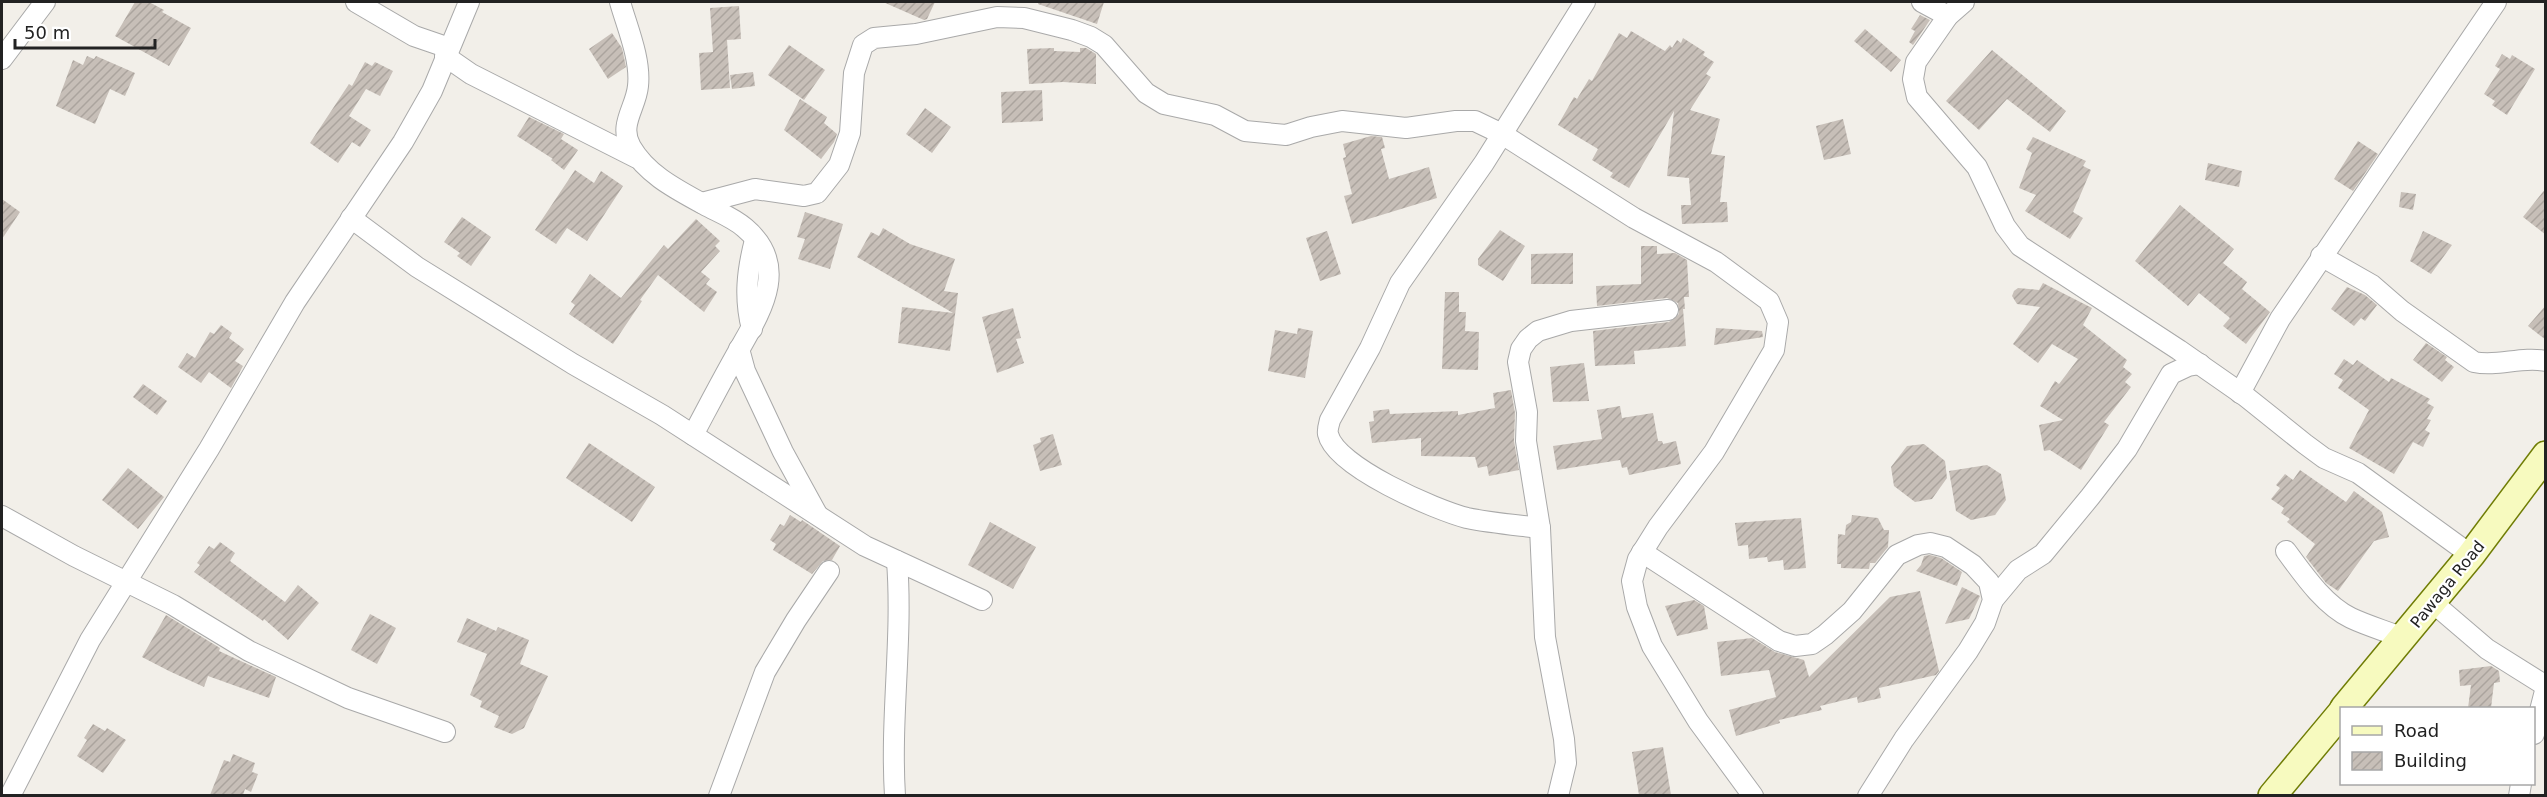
<svg xmlns="http://www.w3.org/2000/svg" width="2547" height="797" font-family="'DejaVu Sans',sans-serif">
<style>
.building{fill:url(#building-hatch)}
.lines{fill:none;stroke-linecap:round;stroke-linejoin:round}
.minor-casing{stroke:#a9a9a9;stroke-width:22}
.secondary-casing{stroke:#707d05;stroke-width:30}
.minor{stroke:#fff;stroke-width:20}
.secondary{stroke:#f7fabf;stroke-width:27}
.labels{text-anchor:middle;stroke-width:4.5;stroke-linejoin:round;paint-order:stroke}
.street-label{font-size:16px;fill:#222;stroke:#fff}
</style>
<defs>
<pattern id="building-hatch" width="6" height="6" patternUnits="userSpaceOnUse" patternTransform="scale(1.5)"><rect width="6" height="6" fill="#c7bfb8"/><path d="M-1 1l2-2M0 6l6-6M5 7l2-2" fill="none" stroke="#aba49e"/></pattern>
</defs>
<rect width="100%" height="100%" fill="#f2efe9"/>
<g class="building">
<path d="M135 2H149L164 10 162 12 191 28 169 66 115 36Z"/>
<path d="M883 2H935L927 19 924 20Z"/>
<path d="M1038 2H1104L1097 24 1038 4Z"/>
<path d="M739 6 741 39 727 40 730 88 701 90 699 53 713 52 710 8Z"/>
<path d="M1920 15 1930 20 1913 45 1909 42 1915 31 1911 29Z"/>
<path d="M1865 29 1901 60 1891 72 1854 41Z"/>
<path d="M1631 31 1665 51 1670 45 1672 48 1677 40 1681 43 1683 38 1705 52 1703 55 1714 62 1706 74 1711 77 1690 110 1720 119 1711 154 1725 156 1720 202H1727L1728 222 1682 224 1681 205H1691L1689 178 1667 176 1674 111 1629 188 1610 177 1613 173 1592 160 1598 149 1558 125 1574 97 1577 99 1589 79 1592 81 1619 33 1627 38Z"/>
<path d="M612 33 622 48 626 67 608 79 589 49Z"/>
<path d="M789 45 825 70 804 100 768 75Z"/>
<path d="M1054 48V51L1080 52V48H1086L1096 54V84L1063 82 1029 84 1027 49Z"/>
<path d="M1992 50 2066 111 2050 132 2007 99 1979 130 1946 101Z"/>
<path d="M2502 54 2510 59 2512 55 2535 69 2507 115 2492 105 2495 101 2484 94 2500 69 2495 66Z"/>
<path d="M87 56 94 59 96 56 135 73 125 96 110 89 95 124 56 106 73 60 83 65Z"/>
<path d="M365 62 372 66 375 62 393 71 380 96 366 89 349 116 371 130 360 147 352 142 338 163 310 143 349 84 352 86Z"/>
<path d="M753 72 755 86 732 89 730 75Z"/>
<path d="M1042 90 1043 121 1002 123 1001 92Z"/>
<path d="M800 99 827 117 824 123 837 134 834 142 821 159 784 130Z"/>
<path d="M925 108 951 127 932 153 906 134Z"/>
<path d="M529 117 564 134 561 139 578 150 564 170 551 160 553 159 517 136Z"/>
<path d="M1843 119 1851 154 1824 160 1816 126Z"/>
<path d="M1371 136 1382 137 1385 148 1381 149 1389 179 1429 167 1437 198 1352 224 1344 196 1352 194 1343 158 1346 157 1343 144Z"/>
<path d="M2033 137 2086 161 2083 166 2091 170 2073 212 2083 218 2070 239 2025 211 2036 195 2019 188 2032 153 2026 149Z"/>
<path d="M2358 141 2378 154 2353 191 2334 179Z"/>
<path d="M2208 163 2242 171 2239 187 2205 180Z"/>
<path d="M575 170 594 183 601 171 623 186 587 241 567 228 556 244 535 230Z"/>
<path d="M2546 188V235L2523 217Z"/>
<path d="M2401 192 2416 194 2413 210 2399 207Z"/>
<path d="M2 199 20 212 2 239Z"/>
<path d="M2180 205 2234 249 2223 263 2247 282 2242 289 2270 312 2246 344 2223 326 2230 318 2199 293 2188 306 2135 261Z"/>
<path d="M805 212 843 224 830 269 798 259 805 239 797 237Z"/>
<path d="M462 217 491 237 471 266 457 256 460 253 444 242Z"/>
<path d="M696 219 720 241 715 246 720 251 701 272 710 279 706 284 717 292 704 312 658 275 640 300 642 301 613 344 569 314 575 305 571 302 590 274 621 298 664 245 668 249Z"/>
<path d="M883 228 910 244 955 259 944 291 958 293 950 351 898 343 902 307 953 313 857 257 871 232 879 236Z"/>
<path d="M1500 230 1525 246 1503 281 1478 265V259Z"/>
<path d="M1327 231 1341 274 1320 281 1306 238Z"/>
<path d="M2423 231 2452 245 2431 274 2410 261Z"/>
<path d="M1641 246H1657V254L1675 253 1687 260 1689 297H1684L1685 309H1683L1686 346 1634 351 1635 364 1595 366 1593 331 1669 322 1679 314 1678 303 1667 298 1597 306 1596 286 1641 284Z"/>
<path d="M1573 253V284H1531V254Z"/>
<path d="M2043 283 2092 308 2083 325 2127 360 2123 367 2132 374 2125 382 2131 387 2104 422 2109 425 2081 470 2050 450 2044 451 2039 425 2063 420 2040 406 2055 381 2059 384 2078 359 2052 344 2038 363 2013 344 2040 307 2017 304 2012 296 2014 291 2018 288 2039 290Z"/>
<path d="M2347 287 2365 295 2377 305 2365 321 2361 318 2354 326 2331 309Z"/>
<path d="M1445 292H1459V312H1466L1465 331 1479 332 1478 370 1442 369Z"/>
<path d="M2546 305V340L2528 326Z"/>
<path d="M1013 308 1021 338 1016 339 1024 363 997 373 982 317Z"/>
<path d="M221 325 232 333 229 338 244 349 235 361 243 366 231 388 209 372 201 383 178 367 187 353 195 358 210 332 214 334Z"/>
<path d="M1298 328 1313 331 1305 378 1268 371 1275 330 1297 334Z"/>
<path d="M1716 328 1762 331 1763 337 1714 345Z"/>
<path d="M2426 343 2447 357 2445 360 2454 367 2442 382 2413 360Z"/>
<path d="M2344 359 2353 365 2357 360 2389 382 2391 378 2430 399 2427 403 2434 407 2427 419 2431 420 2425 430 2430 433 2423 447 2413 442 2394 474 2349 448 2369 410 2338 388 2343 380 2334 374Z"/>
<path d="M1584 363 1589 401 1553 402 1550 367Z"/>
<path d="M143 384 167 401 157 415 133 397Z"/>
<path d="M1511 390 1515 413 1514 441 1519 470 1489 476 1487 466 1478 468 1475 457 1421 456V438L1372 443 1369 422 1374 421 1373 411 1389 409 1390 414 1458 411V415L1495 408 1493 393Z"/>
<path d="M1620 406 1622 418 1653 413 1658 441H1662L1663 444 1676 441 1681 464 1629 475 1627 467 1622 468 1620 460 1557 470 1553 446 1602 439 1597 410Z"/>
<path d="M1053 434 1062 465 1040 471 1033 445 1041 442 1040 438Z"/>
<path d="M589 443 655 487 632 522 566 478Z"/>
<path d="M1924 444 1945 461 1947 478 1932 499 1915 502 1894 486 1891 467 1907 446Z"/>
<path d="M1987 465 2001 474 2006 500 1995 515 1971 520 1956 511 1949 471Z"/>
<path d="M128 468 164 497 138 529 102 500Z"/>
<path d="M2300 470 2346 502 2354 491 2382 512 2389 537 2374 541 2338 591 2326 583 2306 557 2315 544 2287 522 2290 519 2281 513 2284 508 2271 499 2280 488 2276 485 2285 474 2293 480Z"/>
<path d="M790 515 801 522 802 520 840 546 832 560 823 561 812 574 773 550 776 544 770 540 780 524 784 526Z"/>
<path d="M1852 515 1878 518 1884 530H1889L1888 547 1875 563H1870L1869 569 1841 568V564H1837L1838 534 1845 535 1846 525 1851 522Z"/>
<path d="M1801 518 1806 568 1784 570 1783 560 1768 562 1767 557 1749 559 1748 545 1738 546 1735 523Z"/>
<path d="M990 522 1036 547 1013 589 968 565Z"/>
<path d="M220 542 235 553 230 561 285 602 298 585 319 603 288 640 264 619 263 621 194 572 200 565 197 563 209 546 214 549Z"/>
<path d="M1930 555 1941 558 1962 572 1957 586 1916 571 1921 565 1924 556Z"/>
<path d="M1962 587 1980 596 1969 619 1945 624Z"/>
<path d="M1920 591 1939 671 1936 675 1879 688 1881 698 1858 703 1857 697 1820 706 1822 710 1779 720 1780 723 1736 736 1729 710 1776 697 1769 670 1721 676 1717 642 1752 638 1775 652 1804 660 1809 677 1890 597Z"/>
<path d="M1694 600 1704 606 1708 629 1677 636 1665 606Z"/>
<path d="M370 614 396 628 377 664 351 650Z"/>
<path d="M166 615 220 648 219 651 276 677 269 698 208 676 204 687 169 671 142 657Z"/>
<path d="M467 618 496 631 498 627 529 640 520 664 548 676 524 728 512 734 494 727 499 716 480 707 482 701 470 695 487 654 457 642Z"/>
<path d="M2491 666 2499 671 2500 682 2494 683 2491 708H2468L2471 685 2460 686 2459 670Z"/>
<path d="M93 724 105 731 107 728 126 740 103 773 77 756 87 740 84 738Z"/>
<path d="M1663 747 1671 795H1639L1632 752Z"/>
<path d="M233 754 255 763 252 772 258 774 251 792 245 789 243 795H210L224 760 230 762Z"/>
</g>
<g class="lines">
<g class="minor-casing">
<g id="minor">
<path d="M356 2 414 36 449 48"/>
<path d="M620 2C627 27 641 59 638 86 636 108 618 125 631 147 647 175 678 190 705 205 718 212 734 218 745 228 790 266 761 311 739 350 723 378 708 407 693 435"/>
<path d="M1922 2 1948 16"/>
<path d="M1964 2 1948 16 1916 62 1913 79 1917 97 1977 167 2005 226 2020 246 2179 350 2245 396 2305 444 2324 458 2358 473 2471 555"/>
<path d="M445 56 471 74 637 158"/>
<path d="M2 59 45 2"/>
<path d="M702 203 755 189 804 196 817 193 839 165 850 133 854 73 863 45 874 38 916 34 997 17 1024 18 1072 30 1091 37 1104 45 1146 93 1164 104 1215 115 1245 131 1286 135 1311 127 1342 121 1406 128 1456 121H1475L1502 134 1634 218 1716 262 1769 301 1778 322 1774 350 1714 452 1658 527 1638 559 1632 581 1637 607 1652 646 1698 721 1753 796"/>
<path d="M351 218 417 267 573 364 662 415 865 546 982 600"/>
<path d="M2321 256 2372 285 2402 311 2474 362C2498 367 2521 356 2546 361"/>
<path d="M752 329C744 298 747 271 755 240"/>
<path d="M739 349 745 371 783 452 817 514"/>
<path d="M2240 393 2280 319 2496 2"/>
<path d="M2 516 74 556 173 605 249 651 348 698 445 732"/>
<path d="M1540 528C1516 525 1491 523 1467 518 1436 510 1335 467 1328 434 1327 430 1329 424 1330 420L1370 348 1400 283 1484 163 1585 2"/>
<path d="M2286 551C2303 574 2324 605 2351 618 2368 626 2386 631 2403 638"/>
<path d="M1642 552 1779 641 1795 646 1812 644 1825 635 1852 611 1897 555 1918 545 1930 543 1946 547 1973 565 1989 582 1993 600 1985 623 1968 651 1904 739 1868 796"/>
<path d="M1993 600 2018 570 2043 554 2090 497 2127 449 2171 374 2188 366 2200 364"/>
<path d="M2432 602 2487 649 2546 686"/>
<path d="M2534 734 2546 687"/>
<path d="M10 796 90 640 209 449 295 302 403 142 432 91 469 2"/>
<path d="M719 796 765 672 796 620 829 571"/>
<path d="M895 796C890 717 903 639 897 561"/>
<path d="M1558 796 1566 763 1564 739 1545 637 1540 528 1526 441 1527 412 1518 362 1521 349 1528 339 1538 331 1571 321 1668 310"/>
<path d="M2519 796 2521 784"/>
</g>
</g>
<g class="secondary-casing">
<g id="secondary">
<path d="M2344 708 2471 555 2546 455"/>
<path d="M2272 796 2342 712"/>
</g>
</g>
<use href="#minor" class="minor"/>
<use href="#secondary" class="secondary"/>
</g>
<g class="labels">
<g class="street-label">
<text transform="translate(2447 584) rotate(-51)" y="6">Pawaga Road</text>
</g>
</g>
<rect width="2547" height="797" fill="none" stroke="#222222" stroke-width="6"/>
<rect x="2340" y="707" width="195" height="78" fill="#ffffff" stroke="#a7a7a7" stroke-width="1.5"/>
<rect x="2352" y="726" width="30" height="9" fill="#f7fabf" stroke="#a7a7a7" stroke-width="1.5"/>
<text x="2394" y="737" font-size="18" fill="#222222">Road</text>
<rect x="2352" y="752" width="30" height="18" fill="url(#building-hatch)" stroke="#a7a7a7" stroke-width="1.5"/>
<text x="2394" y="767" font-size="18" fill="#222222">Building</text>
<path d="M15 39v9h140v-9" fill="none" stroke="#222222" stroke-width="3"/>
<text x="24" y="39" font-size="18" fill="#222222" stroke="#ffffff" stroke-width="4.5" paint-order="stroke">50 m</text>
</svg>
